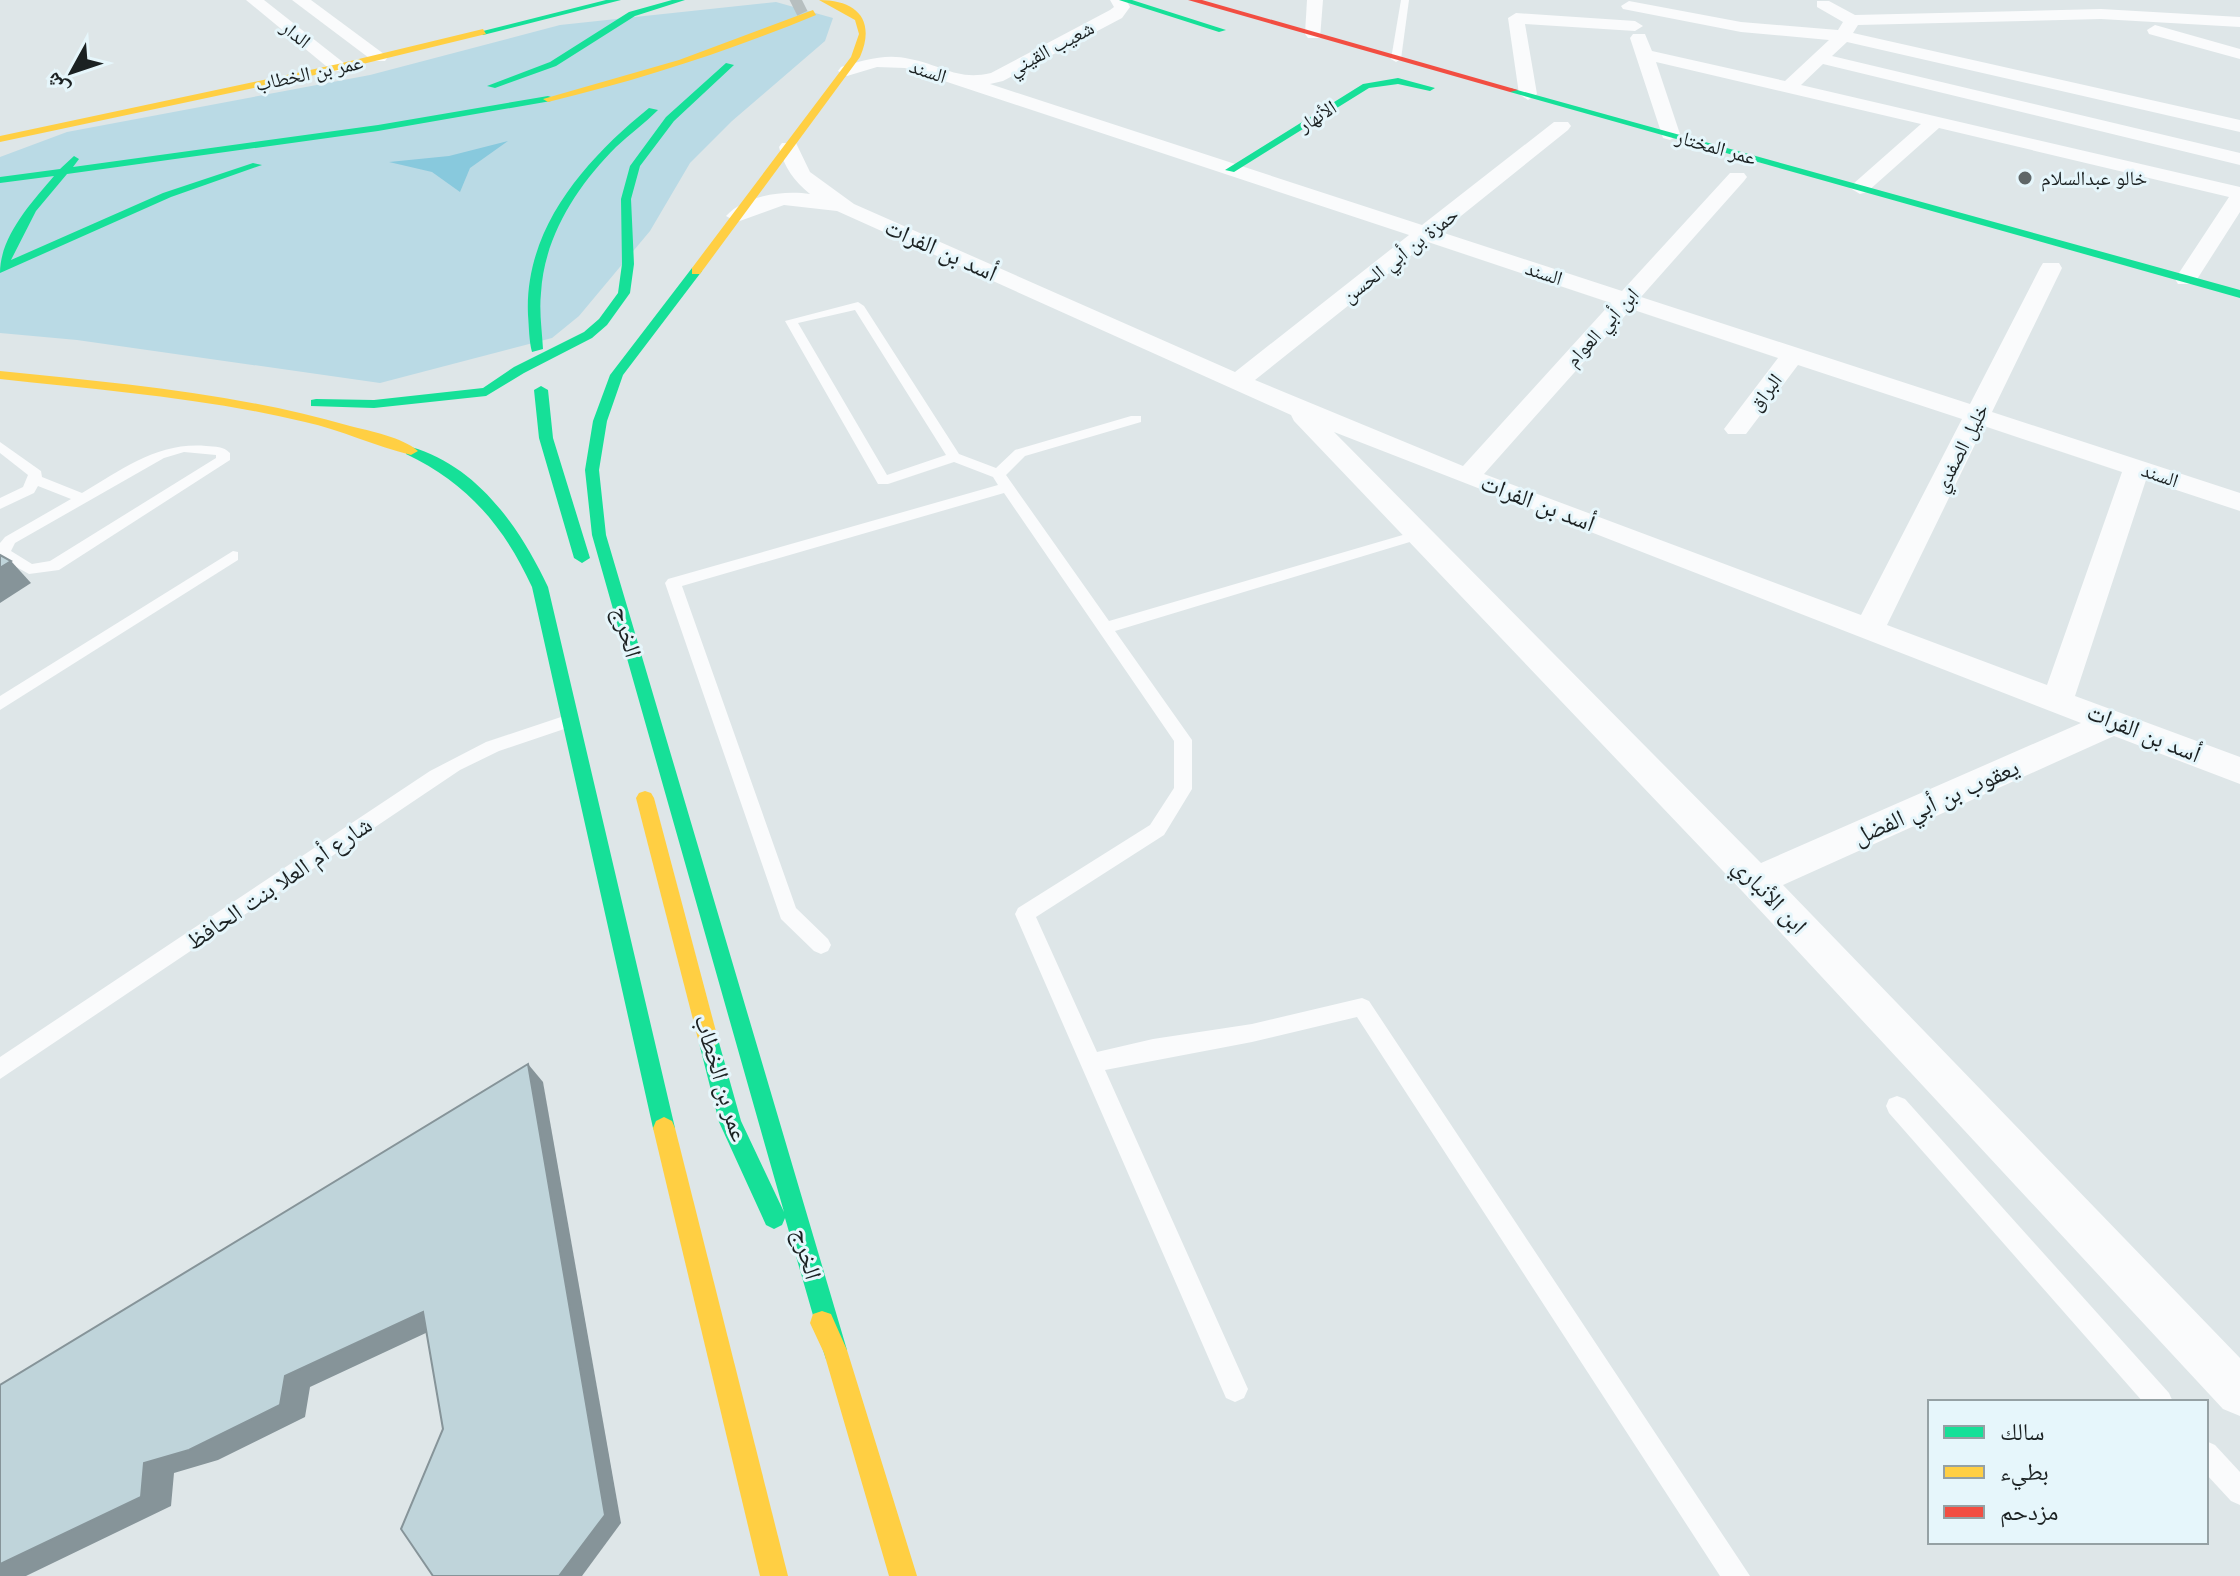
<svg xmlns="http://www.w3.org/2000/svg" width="2240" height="1576" font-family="'Noto Sans','Noto Naskh Arabic',sans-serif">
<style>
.green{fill:#badae5}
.water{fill:#88c9dd}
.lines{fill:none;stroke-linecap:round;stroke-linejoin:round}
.secondary-tunnel{stroke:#b7bfc0;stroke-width:24;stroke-dasharray:24 12;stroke-linecap:butt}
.lane{fill:#fafbfc;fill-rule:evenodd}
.street{fill:#fafbfc;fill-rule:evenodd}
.fast{fill:#16e098;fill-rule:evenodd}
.slow{fill:#ffcf43;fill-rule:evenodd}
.jam{fill:#f24e42;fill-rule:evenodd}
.shaded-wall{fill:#869499}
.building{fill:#bfd4da;stroke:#869499;stroke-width:2}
.poi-dot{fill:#5f6667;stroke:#e6f6fb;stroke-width:3}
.labels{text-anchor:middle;stroke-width:6;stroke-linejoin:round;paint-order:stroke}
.far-street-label{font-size:20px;fill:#1b2122;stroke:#e6f6fb}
.far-poi-label{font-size:20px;fill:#1b2122;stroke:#e6f6fb;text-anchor:start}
.street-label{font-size:24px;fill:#1b2122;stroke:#e6f6fb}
</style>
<rect width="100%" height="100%" fill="#dee6e8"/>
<path class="green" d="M776 2 833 18 825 41 732 121 690 163 650 231 579 316 552 338 380 383 77 340 0 333V157L67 132 370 75 560 25Z"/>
<path class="water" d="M508 141 470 168 460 192 432 172 389 162 449 156Z"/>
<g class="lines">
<path class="secondary-tunnel" d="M792 5 802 0"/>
<g class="lane">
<path d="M1401 0H1409L1401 59 1396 62 1391 59Z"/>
<path d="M858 302 864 306 959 454 996 468 1015 450 1131 416H1141V422L1025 456 1006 475 1109 621 1413 532H1423V538L1115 631 1192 740V789L1164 835 1036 917 1097 1052 1153 1039 1252 1024 1362 998 1369 1001 1750 1576H1720L1357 1017 1252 1042 1105 1070 1248 1389 1244 1398 1235 1402 1226 1398 1015 914 1018 908 1150 825 1174 788V741L1004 493 682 586 796 908 828 939 831 945 828 951 821 954 814 951 781 919 665 583 668 579 998 485 993 477 954 462 888 484H878L785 321ZM855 310 946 455 887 475 798 323Z"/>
<path d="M0 442 41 471 42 477 82 493C123 469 158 442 206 446 216 447 223 446 230 453V460L59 570 29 574 0 558V543L5 537 71 499 38 486 34 493 0 509V498L23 487 28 475 0 453ZM184 452 216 455V458L50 561 32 564 11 551 15 543 164 458Z"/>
<path d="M233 551 238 552V560L0 710V696Z"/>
<path d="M570 714 576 715 579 720 576 725 499 751 460 770 0 1079V1057L430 771 486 742Z"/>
<path d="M1897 1096 1905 1099 2169 1393 2173 1402H2143L1889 1113 1886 1106 1889 1099Z"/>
<path d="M2206 1441 2215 1445 2240 1472V1505L2231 1501 2206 1474Z"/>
</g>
<g class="street">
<path d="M246 0H264L344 63 347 67 344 71H332Z"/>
<path d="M292 0H311L388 57 385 61H373Z"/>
<path d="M1110 0H1126L1130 7 1122 18 1003 81 990 84 1422 225 1554 122H1568L1571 126 1568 130 1441 232 1622 291 1730 173H1744L1747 177 1744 181 1641 297 1970 404 2040 268 2043 263H2059L2062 268 1992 412 2240 493V511L2146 480 2075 696 2240 757V784L2114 736 1783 885 2240 1358V1416L2223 1409 1743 892 1294 421 1291 415 837 211 784 205 737 222 726 216C745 195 784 190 810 194 794 181 784 167 779 147L782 143H796L810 172 854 204 1235 372 1409 235 905 68 877 67 847 76 838 71 841 67C864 60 886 53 910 59 942 65 957 81 991 73L1110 10 1114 7ZM1428 242 1611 303 1463 466 1255 380ZM1631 309 1778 358 1724 429 1728 434H1746L1798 365 1962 419 1861 615 1484 474ZM1984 426 2122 472 2047 685 1887 625ZM1334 432 2081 723 1761 863Z"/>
<path d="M1307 0H1323L1320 38H1308L1305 34Z"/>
<path d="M1629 1 1741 22 1838 30 1843 22 1817 7V1H1829L1855 15 2101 9 2240 17V27L2101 19 1858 25 1853 33 2240 120V132L1847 42 1832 56 2240 153V165L1823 64 1801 85 2240 187V212L2194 284H2178L2175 279 2229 197 1939 128 1867 192 1860 194 1850 188 1853 184 1921 124 1656 62 1680 134 1670 140 1663 138 1630 38 1633 34H1645L1652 51 1785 81 1829 40 1741 32 1623 9 1621 6Z"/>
<path d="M1516 13 1635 21 1643 26 1635 31 1525 24 1537 94 1528 100 1519 94 1508 18Z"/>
<path d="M2155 25 2240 49V59L2149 34 2147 30Z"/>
</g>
<g class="fast">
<path d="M606 0H621L483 35 479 32Z"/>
<path d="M672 0H685L635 16 556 66 495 88 487 86 550 62 629 12Z"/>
<path d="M1119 0H1132L1226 30 1219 32Z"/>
<path d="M726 63 734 65 674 121 640 166 631 199 634 264 630 293 607 325 592 338 524 373 486 396 374 408 311 406V400L316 399 374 400 483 388 514 367 584 332 599 319 618 293 622 264 621 199 630 166 666 117Z"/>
<path d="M1398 78 1435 88 1430 91 1398 84 1369 88 1234 172 1225 170 1363 84Z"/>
<path d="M1510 88 2240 290V298L1510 92Z"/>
<path d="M548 96 551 97V101L378 131 67 174 36 211 11 260 163 193 253 163 262 165 171 197 0 273C0 236 32 202 54 176L0 183V177L60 169 74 156 79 159 73 167 378 125Z"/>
<path d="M649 108 658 110C645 123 630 134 616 147 577 186 544 237 541 293 539 312 542 330 543 349L532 352C529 341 529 327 528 315 524 228 586 159 649 108Z"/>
<path d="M696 267 702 271 623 375 607 421 599 470 606 535 847 1350 844 1359 835 1362 826 1359 823 1350 785 1218 782 1225 774 1229 766 1225 719 1122 698 1039 701 1032 708 1029 715 1032 718 1039 741 1121 784 1212 592 535 585 470 593 421 610 375 692 268Z"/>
<path d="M541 386 548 390 553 438 590 558 582 563 574 558 539 438 534 390Z"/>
<path d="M411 447C478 466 520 528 548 587L675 1128 672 1135 664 1139 656 1135 653 1128 532 587C504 526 467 483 406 454V448Z"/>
</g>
<g class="slow">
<path d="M819 0C857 0 876 20 860 57L700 274H692V268L851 57 859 34 855 20Z"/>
<path d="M813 10 816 15C729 51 640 80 548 102L543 99 679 60Z"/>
<path d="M483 29 486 34 338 70 0 142V136L338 64Z"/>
<path d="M0 371C118 383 236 393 350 426 370 431 402 437 418 451L411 455C375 446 341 430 305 422 205 398 102 390 0 379Z"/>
<path d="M645 791 651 793 654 798 718 1039 715 1046 708 1049 701 1046 698 1039 636 798 639 793Z"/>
<path d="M664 1117 672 1121 675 1128 788 1576H760L653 1128 656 1121Z"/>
<path d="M822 1311 831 1314 847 1350 917 1576H889L824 1353 810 1323 813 1314Z"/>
</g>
<path class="jam" d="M1188 0H1202L1518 90 1510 92Z"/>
</g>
<g class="shaded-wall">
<path d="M11 561 31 583 0 603V568Z"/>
<path d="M528 1064 543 1082 621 1523 582 1576H559Z"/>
<path d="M423 1312 443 1325 310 1387 305 1417 218 1460 174 1473 171 1506 26 1576H0V1564L144 1463 285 1376Z"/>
</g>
<g class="building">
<path d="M0 555 11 561 0 568Z"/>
<path d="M528 1064 605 1515 559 1576H433L401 1529 443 1429 423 1312 285 1376 280 1405 189 1450 144 1463 141 1497 0 1564V1385Z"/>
</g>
<circle class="poi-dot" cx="2025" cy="178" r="8"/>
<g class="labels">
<g class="far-street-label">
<text transform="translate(296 34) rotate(39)" y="7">الدار</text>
<text transform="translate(1051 48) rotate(-28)" y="7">شعيب القيني</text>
<text transform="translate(928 71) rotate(18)" y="7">السند</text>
<text transform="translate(309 73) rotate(-12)" y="7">عمر بن الخطاب</text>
<text transform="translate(1317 116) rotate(-32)" y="7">الأنهار</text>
<text transform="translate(1716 147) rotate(16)" y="7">عمر المختار</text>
<text transform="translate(1400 255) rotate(-38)" y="7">حمزة بن أبي الحسن</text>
<text transform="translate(1544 273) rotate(18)" y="7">السند</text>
<text transform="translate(1602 327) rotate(-48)" y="7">ابن أبي العوام</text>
<text transform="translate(1765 392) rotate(-53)" y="7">البراق</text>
<text transform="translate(1961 448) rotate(-63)" y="7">خليل الصفدي</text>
<text transform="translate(2160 475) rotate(19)" y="7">السند</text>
</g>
<g class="far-poi-label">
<text x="2041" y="185">خالو عبدالسلام</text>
</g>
<g class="street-label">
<text transform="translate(941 250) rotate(24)" y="8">أسد بن الفرات</text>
<text transform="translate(1538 503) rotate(21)" y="8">أسد بن الفرات</text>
<text transform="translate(627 632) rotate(74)" y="8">الخرج</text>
<text transform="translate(2144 733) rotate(22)" y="8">أسد بن الفرات</text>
<text transform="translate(1936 802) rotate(-24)" y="8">يعقوب بن أبي الفضل</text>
<text transform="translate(279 883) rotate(-34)" y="8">شارع أم العلا بنت الحافظ</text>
<text transform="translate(1770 896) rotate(46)" y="8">ابن الأنباري</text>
<text transform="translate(721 1078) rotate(73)" y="8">عمر بن الخطاب</text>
<text transform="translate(807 1254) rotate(74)" y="8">الخرج</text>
</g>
</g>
<rect x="1928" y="1400" width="280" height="144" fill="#e6f6fb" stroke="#95a1a4" stroke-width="2"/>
<rect x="1944" y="1426" width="40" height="12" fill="#16e098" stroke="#95a1a4" stroke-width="2"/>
<text x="2000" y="1440" font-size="24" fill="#1b2122">سالك</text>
<rect x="1944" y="1466" width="40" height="12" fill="#ffcf43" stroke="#95a1a4" stroke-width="2"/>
<text x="2000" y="1480" font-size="24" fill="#1b2122">بطيء</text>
<rect x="1944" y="1506" width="40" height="12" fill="#f24e42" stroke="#95a1a4" stroke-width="2"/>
<text x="2000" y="1520" font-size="24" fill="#1b2122">مزدحم</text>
<g transform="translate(72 72) rotate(230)" stroke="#e6f6fb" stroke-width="6" paint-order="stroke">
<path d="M0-6L14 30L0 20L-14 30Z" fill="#1b2122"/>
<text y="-12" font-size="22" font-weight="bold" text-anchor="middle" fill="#1b2122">ش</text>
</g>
</svg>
